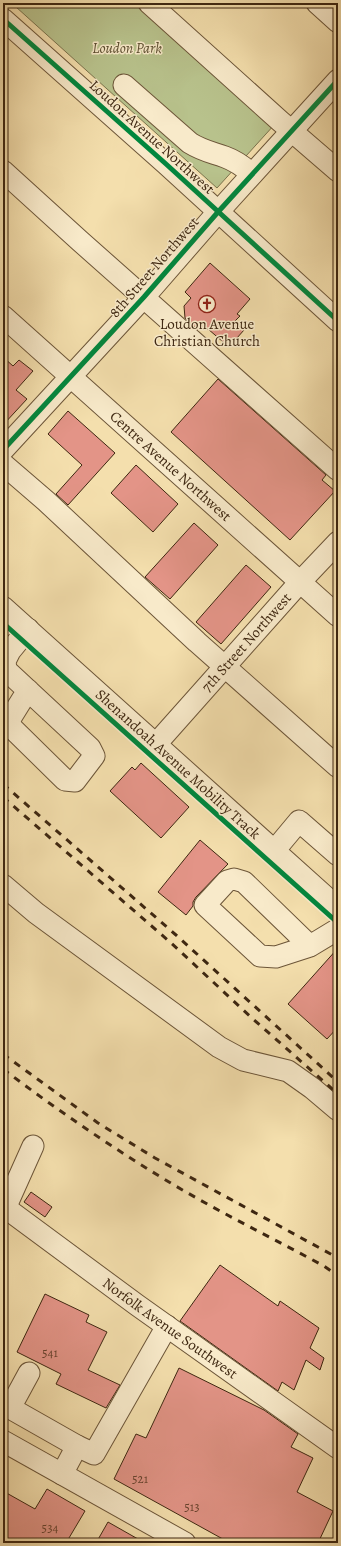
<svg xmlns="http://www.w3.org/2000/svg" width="341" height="1546" font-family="Alegreya,serif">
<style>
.green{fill:#b8c28c;stroke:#7b744e}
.building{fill:#e39487;stroke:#3e2711}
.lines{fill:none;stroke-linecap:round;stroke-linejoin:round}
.minor-casing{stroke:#6c5538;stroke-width:23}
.minor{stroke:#f8eaca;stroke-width:21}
.rail{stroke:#3e2711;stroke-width:3;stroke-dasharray:7 7;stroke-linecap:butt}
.cycleway-casing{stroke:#f8eaca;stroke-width:8}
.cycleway{stroke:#00873e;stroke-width:5}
.labels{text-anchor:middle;stroke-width:3;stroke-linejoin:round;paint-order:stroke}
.number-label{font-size:13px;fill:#67422e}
.park-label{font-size:15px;font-style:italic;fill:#5c4e30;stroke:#f8eaca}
.street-label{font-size:15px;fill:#3e2711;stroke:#f8eaca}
.poi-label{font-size:15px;fill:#3e2711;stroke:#f8eaca}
</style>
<rect width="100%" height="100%" fill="#f4dfad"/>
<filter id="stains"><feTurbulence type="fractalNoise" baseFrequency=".005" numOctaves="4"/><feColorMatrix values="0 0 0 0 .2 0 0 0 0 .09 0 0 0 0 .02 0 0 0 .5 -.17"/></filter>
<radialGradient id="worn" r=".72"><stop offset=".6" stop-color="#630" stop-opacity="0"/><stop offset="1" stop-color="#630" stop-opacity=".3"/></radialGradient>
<path class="green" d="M19 3H141L275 124 217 188 16 7Z"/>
<g class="building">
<path d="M210 263 250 299 237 314 240 316 234 322 244 330 229 347 208 329H197L185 318 184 306 191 298 185 292Z"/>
<path d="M3 357 13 366 19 360 33 371 16 390 27 399 3 425Z"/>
<path d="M218 379 326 475 322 480 335 491 290 540 171 432Z"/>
<path d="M68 411 115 453 68 505 56 494 82 465 48 434Z"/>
<path d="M136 465 178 504 153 532 111 493Z"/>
<path d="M194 523 218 545 170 599 145 577Z"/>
<path d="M246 565 271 587 221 644 196 622Z"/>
<path d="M141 763 189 807 161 838 110 791 132 767 135 770Z"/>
<path d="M200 840 228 864 196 897 193 902V906L186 915 158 892Z"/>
<path d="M338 948V1027L327 1039 288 1004Z"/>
<path d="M31 1192 52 1207 45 1217 24 1202Z"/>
<path d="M220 1265 278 1306 280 1301 319 1328 310 1348 324 1358 320 1370 306 1360 294 1390 282 1382 278 1391 180 1321Z"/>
<path d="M45 1294 89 1315 86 1322 107 1332 88 1370 120 1385 106 1408 56 1384 61 1374 17 1352Z"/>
<path d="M179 1368 264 1410 298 1434 291 1447 313 1458 297 1492 333 1511 318 1543H230L114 1479 136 1434 146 1438Z"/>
<path d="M47 1489 85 1511 66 1543H3V1491L35 1509Z"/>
<path d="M108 1522 145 1543H96Z"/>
</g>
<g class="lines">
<g class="minor-casing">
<g id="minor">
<path d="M149 3 280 121 338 171"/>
<path d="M317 3 338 22"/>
<path d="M3 19 166 164 338 321"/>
<path d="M124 85 190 143C203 151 211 152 225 157 236 161 244 167 252 174"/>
<path d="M3 171 80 241 338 470"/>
<path id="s1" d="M3 316 338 616"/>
<path d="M3 450 144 297 218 212 338 80"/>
<path d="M3 464 46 501 197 642 338 767"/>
<path d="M3 607 338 908"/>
<path d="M28 690 10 719 11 727 65 780 75 781 94 756 90 748 6 670 5 661 10 651 28 629"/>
<path id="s2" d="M156 744 300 582 338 542"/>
<path d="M274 851 299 821 338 855"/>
<path d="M3 885 36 913 219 1047 243 1060 288 1071 312 1088 338 1110"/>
<path d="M310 946 244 882 234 879 227 881 205 905 260 956 276 957 310 946 338 929"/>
<path id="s3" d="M3 1206 137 1305 338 1448"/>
<path d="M3 1213 33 1146"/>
<path d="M29 1373 10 1408 77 1446 62 1474"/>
<path d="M3 1441 185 1543"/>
<path d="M77 1446 94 1454 167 1326"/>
</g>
</g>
<use href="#minor" class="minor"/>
<g class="rail">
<path d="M3 784 176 935 338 1082"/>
<path d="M3 797 170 942 253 1019 338 1094"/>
<path d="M3 1054 98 1123 155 1158 338 1258"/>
<path d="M3 1069C56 1109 111 1147 169 1182 219 1212 272 1238 324 1266L338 1276"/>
</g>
<g class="cycleway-casing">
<g id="cycleway">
<path d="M3 19 166 164 338 321"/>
<path d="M3 450 144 297 218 212 338 80"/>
<path d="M3 623 338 923"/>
</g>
</g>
<use href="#cycleway" class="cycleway"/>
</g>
<defs>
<g id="church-ring" transform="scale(0.9)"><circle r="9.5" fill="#f8eaca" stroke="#8f2418" stroke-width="1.5"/><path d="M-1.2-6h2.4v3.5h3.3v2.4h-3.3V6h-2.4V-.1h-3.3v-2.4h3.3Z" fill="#8f2418"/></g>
</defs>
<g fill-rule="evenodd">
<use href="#church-ring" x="207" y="304"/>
</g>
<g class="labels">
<g class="number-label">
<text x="50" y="1357">541</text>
<text x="140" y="1483">521</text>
<text x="192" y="1511">513</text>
<text x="50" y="1532">534</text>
</g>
<g class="park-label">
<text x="127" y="53">Loudon Park</text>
</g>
<g class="street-label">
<text transform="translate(152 137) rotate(42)" y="5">Loudon Avenue Northwest</text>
<text transform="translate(154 267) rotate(-49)" y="5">8th Street Northwest</text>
<text dy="5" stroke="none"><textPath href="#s1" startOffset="225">Centre Avenue Northwest</textPath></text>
<text dy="5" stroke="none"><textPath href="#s2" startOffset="136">7th Street Northwest</textPath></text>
<text transform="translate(178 764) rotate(42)" y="5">Shenandoah Avenue Mobility Track</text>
<text dy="5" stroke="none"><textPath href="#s3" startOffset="207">Norfolk Avenue Southwest</textPath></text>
</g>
<g class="poi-label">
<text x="207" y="329">Loudon Avenue<tspan x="207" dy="17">Christian Church</tspan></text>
</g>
</g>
<rect width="341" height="1546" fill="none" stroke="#f4dfad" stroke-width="16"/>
<rect x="4" y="4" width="333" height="1538" fill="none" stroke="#3e2711" stroke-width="2"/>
<rect x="8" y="8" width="325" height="1530" fill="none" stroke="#3e2711"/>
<rect width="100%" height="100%" filter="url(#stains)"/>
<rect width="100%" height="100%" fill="url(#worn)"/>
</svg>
